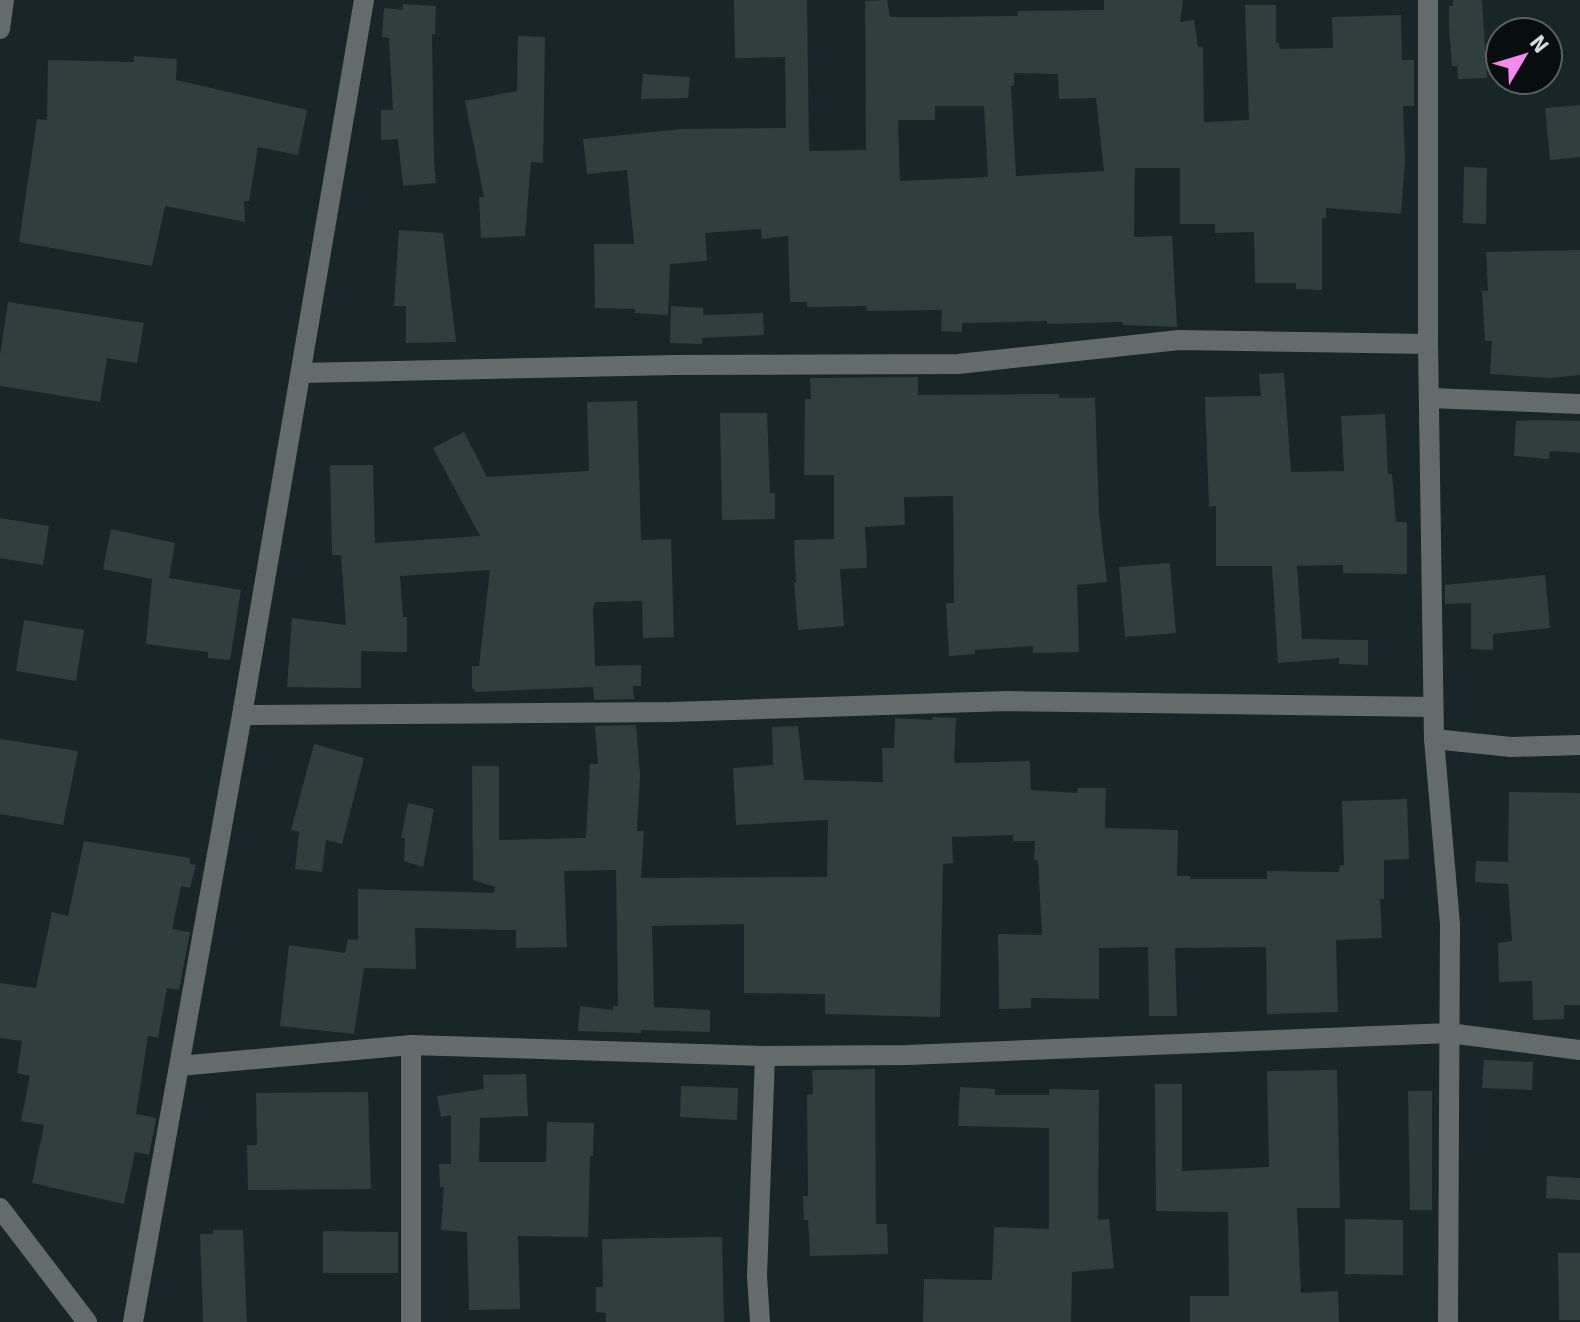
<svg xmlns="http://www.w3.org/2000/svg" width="1580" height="1322" font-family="Signika,sans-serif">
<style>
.building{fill:#303e3e;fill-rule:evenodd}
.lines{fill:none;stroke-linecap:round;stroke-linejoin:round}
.minor{stroke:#646b6b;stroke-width:20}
</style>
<rect width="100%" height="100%" fill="#192627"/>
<g class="building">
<path d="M734 0H807L809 151 866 150 865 1 887 0 890 17H940L1018 16V11L1104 10V0H1183L1180 22 1194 20 1198 47H1203L1204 122 1249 120 1245 5H1276V43H1279L1280 49 1333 48 1332 17 1401 15 1402 60H1414V106H1403L1405 161 1401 214 1326 208V218H1322V290L1296 289V283H1255L1254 232 1215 233V224H1180V168H1135L1134 237 1172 236 1177 327 1123 325V322L1047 324V321L962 323V332L941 331 942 310 867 311V306L807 307V302H790L788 236 762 239 761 229 705 233 707 261 670 264 668 315 635 313V309L595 308 594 244H634L627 170 587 174 583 139 682 129 786 128 785 57 735 58ZM1014 73 1058 74 1059 99 1096 98 1104 171 1016 176 1011 86H1014ZM935 106H984L988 177 900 181 898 120H935Z"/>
<path d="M1453 0H1482L1487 78 1458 79 1457 66H1452L1449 27V6H1453Z"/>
<path d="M403 4 436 6 435 34H432L434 161 436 183 403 186 398 139 381 140V110H393L389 38 382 37 384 8 403 10Z"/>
<path d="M518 36 545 37 543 163 531 162 525 236 481 238 479 197H484L465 101 517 91Z"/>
<path d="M134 56 177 59 176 80 307 110 298 155 258 147 249 201H244L245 222 165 206 152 266 19 242 37 119 47 120 48 60 134 62Z"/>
<path d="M643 74 690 77 688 98 641 99Z"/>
<path d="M1580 105V157L1550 160 1545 108Z"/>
<path d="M1464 167 1487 168 1486 224 1463 223Z"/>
<path d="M399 230 443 233 456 342 406 343V306H394Z"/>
<path d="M1580 250V375L1550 378 1490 374 1492 341H1485L1482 291H1488L1486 252Z"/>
<path d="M8 302 144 323 137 363 107 358 100 402 0 386V355Z"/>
<path d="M671 306 703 308V315L763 313 764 335 702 338V344L670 343Z"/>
<path d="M1284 373 1291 472 1344 471 1341 416 1385 414 1388 474H1392L1396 522H1407V574L1343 573V565L1297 566 1302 639 1368 640V665L1339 664V658L1278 663 1272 566H1216V506L1209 507 1205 397 1261 396 1259 374Z"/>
<path d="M918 377V395L1059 394V398H1095L1099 514 1107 582 1077 585 1079 652 1033 653V646L975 650V654L949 656 946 603H954L953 496 904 497 905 525 865 527 867 568 840 569 844 626 798 630 794 583 796 582 794 540 834 539V475H804L805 399H811L810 378Z"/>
<path d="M637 401 641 540 671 539 674 637 643 638 642 601 595 602 593 609 595 666 641 665V686H633L634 699 594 700 593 687 474 692 475 689H472V666H479L490 570 400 576 403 617H407V652L361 651V688L287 687 292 618 346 625 341 555H332L330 465H373L375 543 480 536 433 448 464 432 487 477 589 471 587 402Z"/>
<path d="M720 413H767L770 493H775V519L722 520Z"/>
<path d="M1536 420 1580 421V453L1550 451 1549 459 1514 456 1516 421Z"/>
<path d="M0 518 49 526 43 565 0 558Z"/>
<path d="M111 529 175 543 169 578 241 590 230 660 208 658V652L146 644 152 579 103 569Z"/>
<path d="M1170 563 1176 633 1125 637 1119 567Z"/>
<path d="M1545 575 1550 628 1493 634V650L1471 649V603L1445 604V585Z"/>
<path d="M24 620 84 630 76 681 16 671Z"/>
<path d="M933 717 956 718 954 763 1030 761 1031 790 1077 793 1078 788H1106L1105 828 1178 830 1177 876H1190V879H1267V871L1339 872 1340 865H1344L1342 801 1407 799 1409 859 1384 860V899H1380L1382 938 1336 940 1338 1012 1267 1014 1266 947 1175 948 1177 1016H1149L1148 947 1099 948V999L1031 998V1008L999 1009 998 934 1042 935 1038 861 1034 860 1035 841H1013V835L952 837 953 863 943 864 940 1017 825 1014V994L744 993V924L652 926 654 1007 710 1010V1032L641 1030V1033L578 1031 580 1006 613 1010V1006H618L616 870 564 871 567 947 516 948V930L415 928 416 969 364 968 354 1034 280 1026 289 945 345 953 348 939 358 940V889L494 893 495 887 473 880 472 766H499V840L586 838 590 764H598L595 726 636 725 640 775 637 831H644L641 878 827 877 828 820 736 825 733 768 773 765 772 727 798 726 804 780 883 782 882 748H894L895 718 932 720Z"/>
<path d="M0 739 78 751 63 825 0 814Z"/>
<path d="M314 744 364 758 342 844 326 840 322 872 295 869 299 832 291 830Z"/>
<path d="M1509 792 1580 793V1005H1564V1019L1533 1020 1532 981 1499 982 1498 943 1512 941 1508 884 1475 882 1476 861 1508 862Z"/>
<path d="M408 803 434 809 423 867 404 861 405 838H401Z"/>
<path d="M84 841 190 858V864L196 865 190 888 181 886 172 929 190 932 179 990 167 988 158 1038 148 1036 136 1114 156 1118 154 1130 149 1155 135 1152 124 1204 32 1183 44 1125 21 1121 30 1076 17 1073 22 1041 0 1038V983L36 988 52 912 68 916Z"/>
<path d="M1484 1060 1533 1062 1532 1090 1482 1088Z"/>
<path d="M875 1069 876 1224H887L888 1254 810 1256 808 1220H804L803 1196H808L807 1095 813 1094 812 1070Z"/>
<path d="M1337 1070 1340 1208H1297L1301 1293 1338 1291 1339 1322H1190V1296H1229L1228 1212 1156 1211 1155 1084H1182V1171L1269 1167 1267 1071Z"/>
<path d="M526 1074 528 1116 480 1118 479 1162H546L547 1122 594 1123 593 1156H590L588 1237 518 1236 520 1309 469 1310 467 1232 441 1230 444 1187H440L439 1164H451V1115L441 1117 437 1096 484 1089 483 1075Z"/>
<path d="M681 1086 738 1088 737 1120 680 1117Z"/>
<path d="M960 1087 995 1089V1095H1049V1089L1099 1090 1098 1220 1109 1219 1114 1268 1072 1272 1071 1322H923L924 1279 992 1280 994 1227 1049 1229V1128L958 1126Z"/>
<path d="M1408 1091H1432V1210H1410Z"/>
<path d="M368 1092 371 1189 248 1190 247 1145H257L256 1093Z"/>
<path d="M1547 1176 1580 1178V1200L1546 1198Z"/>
<path d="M1345 1219 1403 1220V1275L1345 1274Z"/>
<path d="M213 1230H243L247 1322H203L200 1234H213Z"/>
<path d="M323 1231 398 1232V1273H323Z"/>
<path d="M722 1237 724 1322H606V1313L596 1312V1287H603L602 1239Z"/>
<path d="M1558 1253H1580V1320H1559Z"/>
</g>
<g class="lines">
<g class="minor">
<path d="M1428 0V344L1434 739 1450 924 1448 1322"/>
<path d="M0 29 4 0"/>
<path d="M301 373 673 365 958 364 1179 340 1428 344"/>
<path d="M1430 398 1580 404"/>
<path d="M242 715 671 712 1007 701 1433 707"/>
<path d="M1434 739 1511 747 1580 745"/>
<path d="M411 1045V1322"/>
<path d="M179 1066 411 1045 765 1056 908 1055 1449 1033 1580 1050"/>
<path d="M0 1208 87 1322"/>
<path d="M133 1322 242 715 364 0"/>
<path d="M760 1322 757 1276 765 1056"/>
</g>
</g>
<g transform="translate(1524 56) rotate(52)"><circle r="38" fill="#080e0e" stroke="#5a6161" stroke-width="2"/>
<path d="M0-6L14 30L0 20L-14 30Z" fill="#f888ea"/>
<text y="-12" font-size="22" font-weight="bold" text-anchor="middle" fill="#d5ddde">N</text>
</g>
</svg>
